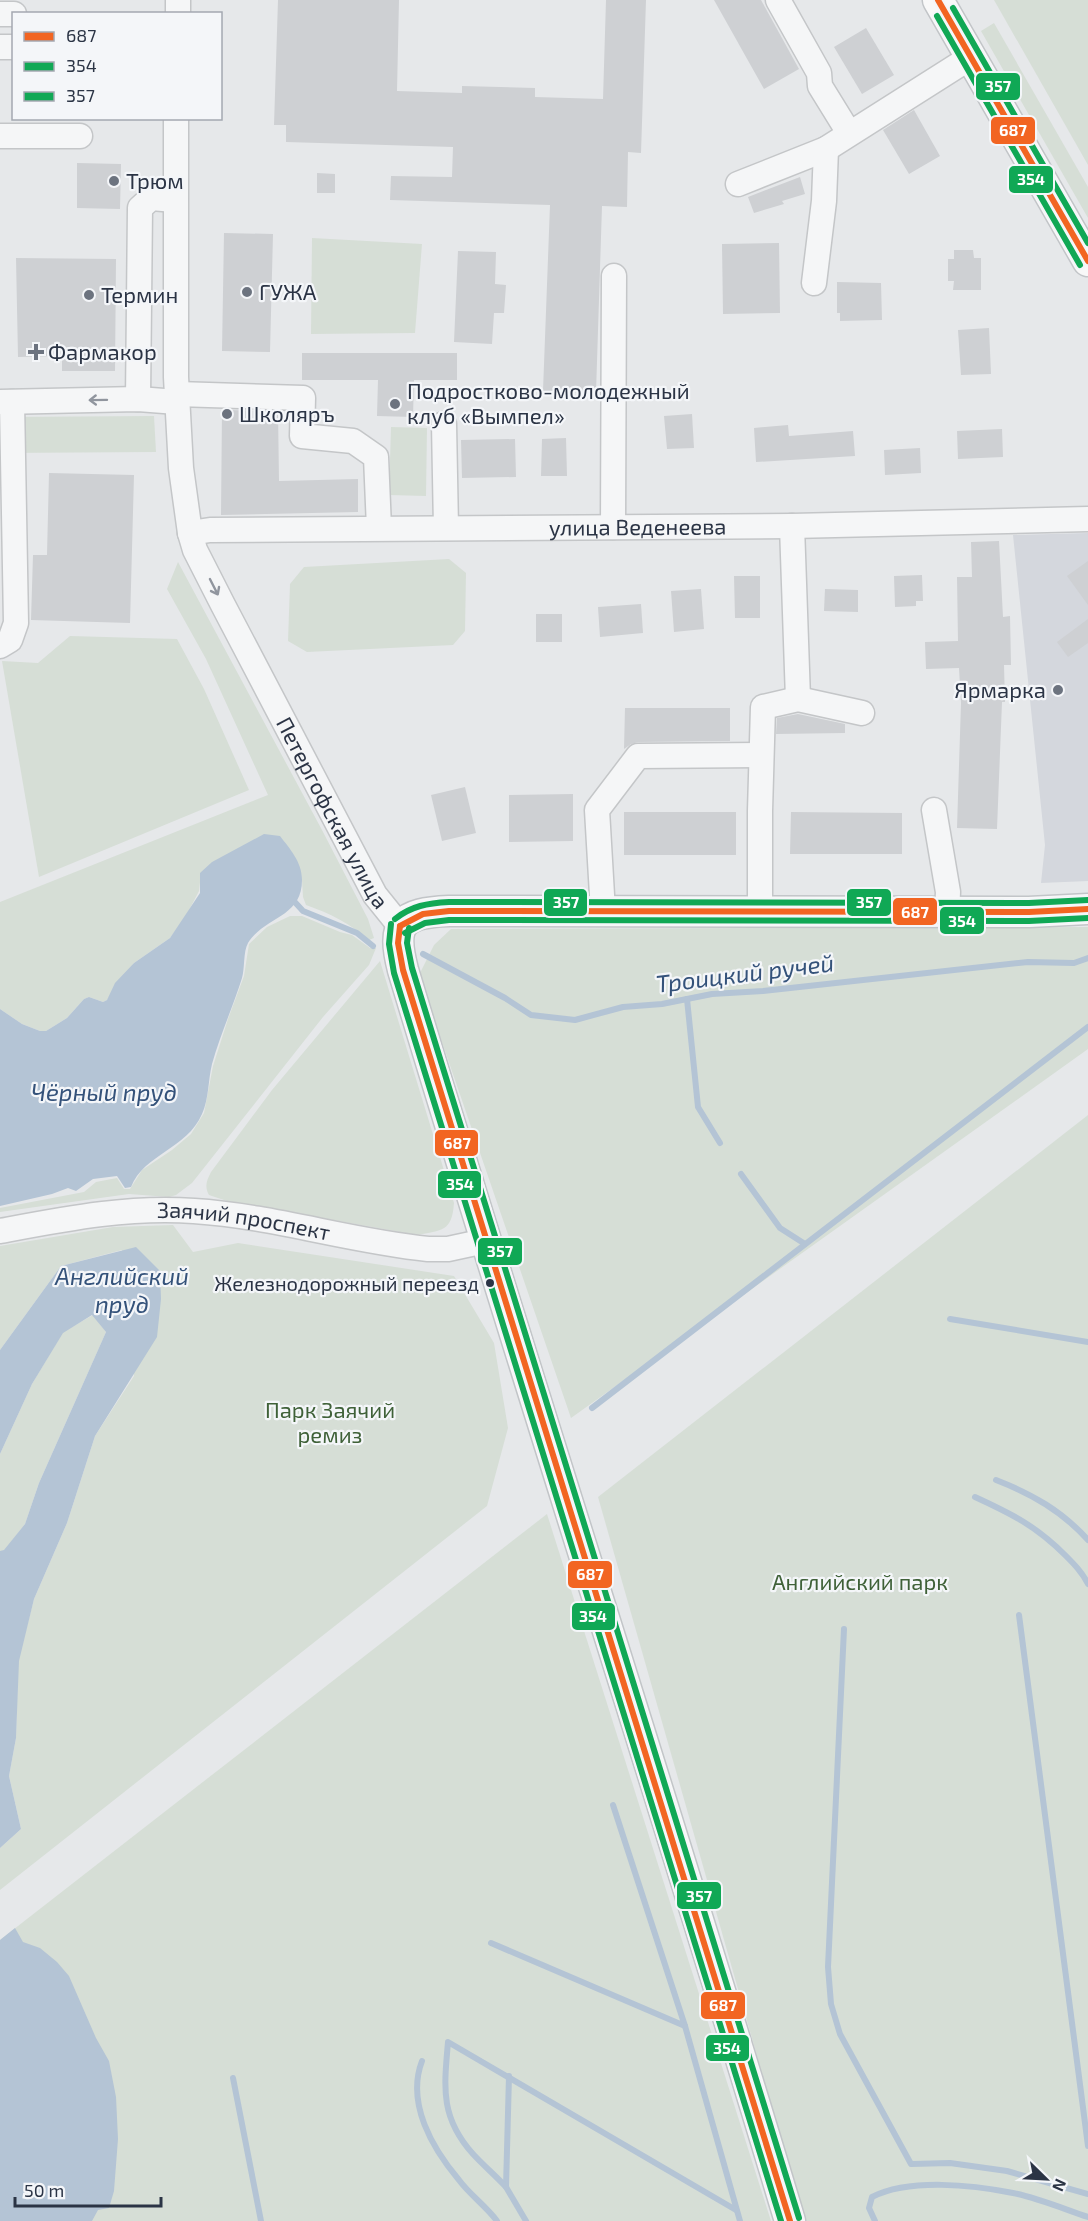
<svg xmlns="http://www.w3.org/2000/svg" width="1088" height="2221" font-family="'Exo 2',sans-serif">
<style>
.built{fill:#d4d7dd}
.green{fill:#d6ded6}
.water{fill:#b4c4d5}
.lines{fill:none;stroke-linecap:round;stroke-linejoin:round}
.stream{stroke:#b4c4d5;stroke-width:6}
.building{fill:#ced0d3}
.minor-casing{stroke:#c4c6c8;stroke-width:27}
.major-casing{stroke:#c2c5c8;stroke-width:33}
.minor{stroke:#f5f6f7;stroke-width:24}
.major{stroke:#f8f8f8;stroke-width:30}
.bus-1-casing{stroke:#f4f6f9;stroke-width:10}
.bus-2-casing{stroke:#f4f6f9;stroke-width:10}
.bus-3-casing{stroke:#f4f6f9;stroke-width:10}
.bus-1{stroke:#f26522;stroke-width:6}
.bus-2{stroke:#10a855;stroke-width:6}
.bus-3{stroke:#10a855;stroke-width:6}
.oneway{stroke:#90959e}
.poi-dot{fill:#6c737f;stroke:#f4f6f9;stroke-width:2}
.bus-dot{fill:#2b3445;stroke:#f4f6f9;stroke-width:2}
.labels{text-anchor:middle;stroke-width:4.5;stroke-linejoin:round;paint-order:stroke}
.bus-label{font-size:20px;fill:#2b3445;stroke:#f4f6f9;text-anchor:end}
.poi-label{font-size:22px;fill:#2b3445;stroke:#f4f6f9;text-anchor:start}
.street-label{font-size:22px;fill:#2b3445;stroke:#f4f6f9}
.park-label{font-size:22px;fill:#3f6138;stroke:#f4f6f9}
.water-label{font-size:24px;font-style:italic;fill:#34527a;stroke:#f4f6f9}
.line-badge{stroke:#f4f6f9;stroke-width:2}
.badge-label{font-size:16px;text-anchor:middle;font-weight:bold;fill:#fff}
</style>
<rect width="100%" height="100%" fill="#e6e8ea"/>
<path class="built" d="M1088 533V881L1041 883 1045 845 1013 535Z"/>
<g class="green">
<path d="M994 0H1088V165Z"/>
<path d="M994 23 1088 187V218L981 31Z"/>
<path d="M312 238 422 244 415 333 311 334Z"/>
<path d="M154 416 156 452 0 453V417Z"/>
<path d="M391 427 427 428 426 496 389 495Z"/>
<path d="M449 559 466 573 465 631 453 645 307 652 288 641 290 584 304 567Z"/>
<path d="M178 562 322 830 368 919 374 938 369 940C351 924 329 913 306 905L303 897 302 880 201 873 199 891 185 918 170 938 134 963 107 1000 103 1002 89 997 84 999 67 1018 46 1031H40L22 1024 0 1009V902L268 795 206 659 167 589Z"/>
<path d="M70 636 177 639 204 689 249 790 39 877 2 661 38 663Z"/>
<path d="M290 916H302L340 932 352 935 370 948H376L369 965 323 1017 192 1183 176 1195 169 1197 129 1194 0 1212V1208L84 1192 96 1182 117 1178 124 1189H130L142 1170 172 1150 191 1134 204 1113 213 1066 228 1019 244 976 249 944 267 927Z"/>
<path d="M1088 927V1049L571 1418 419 975 434 945 451 929Z"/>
<path d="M380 961 454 1203C452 1232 442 1230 417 1235L227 1201 209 1195C204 1186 207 1180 211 1172L272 1090Z"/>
<path d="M1088 1115V2221H804L598 1497Z"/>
<path d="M173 1225 193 1252 238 1243 454 1276 494 1343 508 1428 487 1506 0 1890V1848L21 1829 9 1776 16 1738 18 1661 34 1599 67 1523 95 1436 134 1376 122 1250 61 1266 0 1350V1246L113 1227Z"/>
<path d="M93 1315 106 1332 39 1483 25 1524 4 1551H0V1454L32 1384 63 1332Z"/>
<path d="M547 1514 771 2221H0V1940Z"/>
</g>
<g class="water">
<path d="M264 834 280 836C290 849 302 862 302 880 302 918 265 916 248 943 243 952 245 968 242 978 233 1007 220 1035 212 1064 208 1080 209 1099 202 1114 187 1149 144 1154 131 1187L125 1188 117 1176 93 1179 76 1191 68 1188 52 1194 0 1206V1009L22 1024 40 1031H46L67 1018 84 999 89 997 103 1002 107 1000 115 983 134 963 170 938 200 893V873L212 862Z"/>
<path d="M136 1247 160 1271 161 1299 157 1337 95 1436 67 1523 34 1599 19 1661 16 1738 9 1776 21 1829 0 1848V1551L4 1550 25 1524 39 1483 106 1332 92 1315 63 1333 32 1384 0 1454V1350L61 1266Z"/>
<path d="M15 1928 23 1942 40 1948 57 1962 69 1976 96 2038 109 2061 116 2097 118 2139 114 2191 109 2208 98 2210 92 2221H0V1940Z"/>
</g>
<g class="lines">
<g class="stream">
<path d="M292 899 303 911 357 933 373 946"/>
<path d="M423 954 505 998 531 1015 575 1020 623 1007 662 1004 712 994 763 991 1028 962 1074 963 1088 958"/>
<path d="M687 999 698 1107 720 1143"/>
<path d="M741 1174 780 1228 805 1244"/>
<path d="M950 1319 1088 1342"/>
<path d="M592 1408 1088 1027"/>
<path d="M996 1480C1032 1494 1062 1511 1088 1540"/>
<path d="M975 1497C1012 1514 1036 1526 1065 1555 1074 1564 1082 1572 1088 1584"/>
<path d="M1019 1615 1088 2146"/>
<path d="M844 1629 828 1967 831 2004 840 2034 911 2164 950 2163 1007 2171 1088 2194"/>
<path d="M613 1805 685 2026 740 2221"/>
<path d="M491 1943 685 2026"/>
<path d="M422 2061C406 2103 432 2148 459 2180 470 2195 486 2206 497 2221"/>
<path d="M509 2076 506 2187 526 2221"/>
<path d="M233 2078 261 2221"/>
<path d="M506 2187C496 2176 484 2166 473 2154 440 2117 444 2088 448 2042L736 2210"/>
<path d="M875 2221 869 2208 872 2197C910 2178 973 2185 1013 2193 1038 2198 1064 2209 1088 2217"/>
</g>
</g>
<g class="building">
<path d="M278 0H399L397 91 462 93V86L535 88V97L603 99 606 0H646L641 153 628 152 627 207 602 206 596 393 543 391 550 205 390 200 391 176 452 177 453 147 286 142V125H274Z"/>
<path d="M714 0H761L799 69 764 89Z"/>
<path d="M866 28 894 75 862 94 834 47Z"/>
<path d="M914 110 940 156 909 174 883 130Z"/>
<path d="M77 163 121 164 120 209 77 208Z"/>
<path d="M317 173 335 174V193H317Z"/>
<path d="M800 177 805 194 782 201 784 204 754 213 748 197Z"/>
<path d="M224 233 273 234 270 352 222 351Z"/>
<path d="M779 243 780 313 723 314 722 244Z"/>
<path d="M954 250H973L974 258H981V290H953L954 281H948V259H954Z"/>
<path d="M458 251 496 252 495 284 506 285 504 313H494L492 344 454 342Z"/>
<path d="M16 258 116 259 115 371H62V356L18 357Z"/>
<path d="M837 282 881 283 882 320 840 321V313H837Z"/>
<path d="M989 328 991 374 961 375 958 330Z"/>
<path d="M302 353H457V380H414L413 417 377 416 378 380H302Z"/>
<path d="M222 410 278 411 279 481 358 479V512L221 515Z"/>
<path d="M692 414 694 448 667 449 664 416Z"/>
<path d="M788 425 789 436 853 431 855 456 756 462 754 428Z"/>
<path d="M1002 429 1003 457 958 459 957 431Z"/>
<path d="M566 438 567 476H541L542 439Z"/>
<path d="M515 439 516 477 462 478 461 440Z"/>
<path d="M920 448 921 473 885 475 884 450Z"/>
<path d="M49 473 134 475 130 623 31 620 33 555H47Z"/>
<path d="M999 541 1003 617 1010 616 1011 665H1004L1005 702H1002L997 829 957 828 961 703 959 668 926 669 925 642 958 641 957 577H972L971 542Z"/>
<path d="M1088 561V605L1067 576Z"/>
<path d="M922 575 923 601H916V606L895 607 894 576Z"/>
<path d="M734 576H760V618H735Z"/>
<path d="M701 589 704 629 674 632 671 591Z"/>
<path d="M825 589 858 590V612L824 611Z"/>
<path d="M641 604 643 633 600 637 598 607Z"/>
<rect x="536" y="614" width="26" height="28"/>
<path d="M1088 619V643L1068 657 1057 642Z"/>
<path d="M625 708H730V741L638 742 631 744 624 749Z"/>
<path d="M798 714 845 724V733L776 734 777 718Z"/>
<path d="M465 787 476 833 442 841 431 795Z"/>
<path d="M573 794V841L509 842V795Z"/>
<rect x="624" y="812" width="112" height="43"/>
<path d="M791 812 902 813V854H790Z"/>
</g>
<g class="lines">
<g class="minor-casing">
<g id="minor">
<path d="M778 0 819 73 820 86 849 133"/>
<path d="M0 14H14"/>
<path d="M178 14V0"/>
<path d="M0 47H14"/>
<path id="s1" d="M176 118V377L181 468 190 533 195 550 223 605 375 895 400 926"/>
<path d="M0 136H80"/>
<path d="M738 184 826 149 971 57"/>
<path d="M814 283 824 201 826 149"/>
<path d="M177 394 303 398 302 436 353 441 376 457 379 528"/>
<path d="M138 399 140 208 151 198 175 200"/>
<path d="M0 402 138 399 177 402"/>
<path d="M444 424 446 528"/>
<path d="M792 526 798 699"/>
<path d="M613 527 614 276"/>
<path id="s2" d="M190 533 210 530 792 526 1088 519"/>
<path d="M0 646 10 640 16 623 12 402"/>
<path d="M934 810 948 892 947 911"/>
<path d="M760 911V811L763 707 798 699 862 713"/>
<path d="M603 912 597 810 638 756 761 755"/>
<path id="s3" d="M0 1231C64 1219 129 1206 194 1211 273 1216 349 1241 428 1249H448L485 1241"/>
</g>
</g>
<g class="major-casing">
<g id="major">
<path d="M938 0 1088 261"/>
<path d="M790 2221C665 1803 529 1388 403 970 391 923 401 913 449 911L1029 912 1088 909"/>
</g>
</g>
<use href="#minor" class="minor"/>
<use href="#major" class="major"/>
<g class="bus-1-casing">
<g id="bus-1">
<path d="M938 0 1088 261"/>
<path d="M400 926 398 943 403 970 790 2221"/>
<path d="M400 926 423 914 449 911 1029 912 1088 909"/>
</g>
</g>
<g class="bus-2-casing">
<g id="bus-2">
<path d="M937 16 1080 265"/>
<path d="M391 924 389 944 394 973 781 2221"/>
<path d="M405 933 425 923 449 920 1029 921 1088 918"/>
</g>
</g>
<g class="bus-3-casing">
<g id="bus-3">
<path d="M953 8 1088 243"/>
<path d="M395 919C411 906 428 903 449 902L1029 903 1088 900"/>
<path d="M409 928 407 943 412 968 799 2218"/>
</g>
</g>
<use href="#bus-1" class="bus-1"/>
<use href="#bus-2" class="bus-2"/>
<use href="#bus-3" class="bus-3"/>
</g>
<defs><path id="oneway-shaft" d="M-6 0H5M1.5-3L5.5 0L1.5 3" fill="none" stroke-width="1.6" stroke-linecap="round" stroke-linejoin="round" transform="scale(1.5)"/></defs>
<g class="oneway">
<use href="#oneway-shaft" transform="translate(98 400) rotate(179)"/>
<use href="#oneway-shaft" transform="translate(214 587) rotate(63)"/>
</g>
<g class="poi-dot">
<circle cx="114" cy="181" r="6"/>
<circle cx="247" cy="292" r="6"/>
<circle cx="89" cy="295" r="6"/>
<path d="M33 343h6v6h6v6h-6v6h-6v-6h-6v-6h6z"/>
<circle cx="395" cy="404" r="6"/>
<circle cx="227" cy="414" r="6"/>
<circle cx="1058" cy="690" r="6"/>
</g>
<circle class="bus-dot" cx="490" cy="1283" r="5"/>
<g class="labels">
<g class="bus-label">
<text x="479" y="1291">Железнодорожный переезд</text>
</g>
<g class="poi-label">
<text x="126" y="189">Трюм</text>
<text x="259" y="300">ГУЖА</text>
<text x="101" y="303">Термин</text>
<text x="48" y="360">Фармакор</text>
<text x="407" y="399">Подростково-молодежный<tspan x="407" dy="25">клуб «Вымпел»</tspan></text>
<text x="239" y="422">Школяръ</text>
<text x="1046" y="698" text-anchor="end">Ярмарка</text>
</g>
<g class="street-label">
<text dy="8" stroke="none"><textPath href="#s2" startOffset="448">улица Веденеева</textPath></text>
<text dy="8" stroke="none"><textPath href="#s1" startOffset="730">Петергофская улица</textPath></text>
<text dy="8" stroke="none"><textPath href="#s3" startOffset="246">Заячий проспект</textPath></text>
</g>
<g class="park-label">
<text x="330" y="1418">Парк Заячий<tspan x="330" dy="25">ремиз</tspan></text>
<text x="860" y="1590">Английский парк</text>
</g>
<g class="water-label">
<text transform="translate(745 974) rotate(-7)" y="8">Троицкий ручей</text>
<text x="104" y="1101">Чёрный пруд</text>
<text x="122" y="1285">Английский<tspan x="122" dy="28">пруд</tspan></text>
</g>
</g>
<g class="line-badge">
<rect x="975" y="72" width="46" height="29" rx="6" fill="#10a855"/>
<rect x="990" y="116" width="46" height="29" rx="6" fill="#f26522"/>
<rect x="1008" y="165" width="46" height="29" rx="6" fill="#10a855"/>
<rect x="543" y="888" width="45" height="29" rx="6" fill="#10a855"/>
<rect x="846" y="888" width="46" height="29" rx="6" fill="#10a855"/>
<rect x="892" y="897" width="46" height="29" rx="6" fill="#f26522"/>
<rect x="939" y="906" width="46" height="29" rx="6" fill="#10a855"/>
<rect x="434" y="1129" width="45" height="28" rx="6" fill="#f26522"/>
<rect x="437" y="1170" width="45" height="29" rx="6" fill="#10a855"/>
<rect x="477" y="1237" width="46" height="29" rx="6" fill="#10a855"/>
<rect x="567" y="1560" width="46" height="29" rx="6" fill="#f26522"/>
<rect x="571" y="1602" width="45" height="29" rx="6" fill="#10a855"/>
<rect x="676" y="1881" width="46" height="29" rx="6" fill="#10a855"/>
<rect x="700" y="1991" width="46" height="29" rx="6" fill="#f26522"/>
<rect x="705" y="2034" width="45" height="28" rx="6" fill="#10a855"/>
</g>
<g class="badge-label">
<text x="998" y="92">357</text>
<text x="1013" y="136">687</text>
<text x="1031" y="185">354</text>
<text x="566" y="908">357</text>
<text x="869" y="908">357</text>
<text x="915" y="918">687</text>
<text x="962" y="927">354</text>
<text x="457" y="1149">687</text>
<text x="460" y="1190">354</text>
<text x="500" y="1257">357</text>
<text x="590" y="1580">687</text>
<text x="593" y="1622">354</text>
<text x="699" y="1902">357</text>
<text x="723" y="2011">687</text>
<text x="727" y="2054">354</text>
</g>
<rect x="12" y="12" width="210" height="108" fill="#f4f6f9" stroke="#a4a8b1" stroke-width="1.5"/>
<rect x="24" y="32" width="30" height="9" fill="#f26522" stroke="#a4a8b1" stroke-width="1.5"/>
<text x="66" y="42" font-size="18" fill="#2b3445">687</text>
<rect x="24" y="62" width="30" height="9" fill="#10a855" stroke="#a4a8b1" stroke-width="1.5"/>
<text x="66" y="72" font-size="18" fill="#2b3445">354</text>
<rect x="24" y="92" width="30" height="9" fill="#10a855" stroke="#a4a8b1" stroke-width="1.5"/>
<text x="66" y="102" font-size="18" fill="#2b3445">357</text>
<g transform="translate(1046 2179) rotate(114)" stroke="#f4f6f9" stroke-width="4.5" paint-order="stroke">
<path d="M0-4.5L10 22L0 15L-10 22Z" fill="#2b3445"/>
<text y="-9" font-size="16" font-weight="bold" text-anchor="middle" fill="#2b3445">N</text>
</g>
<path d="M15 2197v9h146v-9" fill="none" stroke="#2b3445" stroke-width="3"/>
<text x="24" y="2197" font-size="18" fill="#2b3445" stroke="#f4f6f9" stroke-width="4.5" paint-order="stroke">50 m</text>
</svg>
